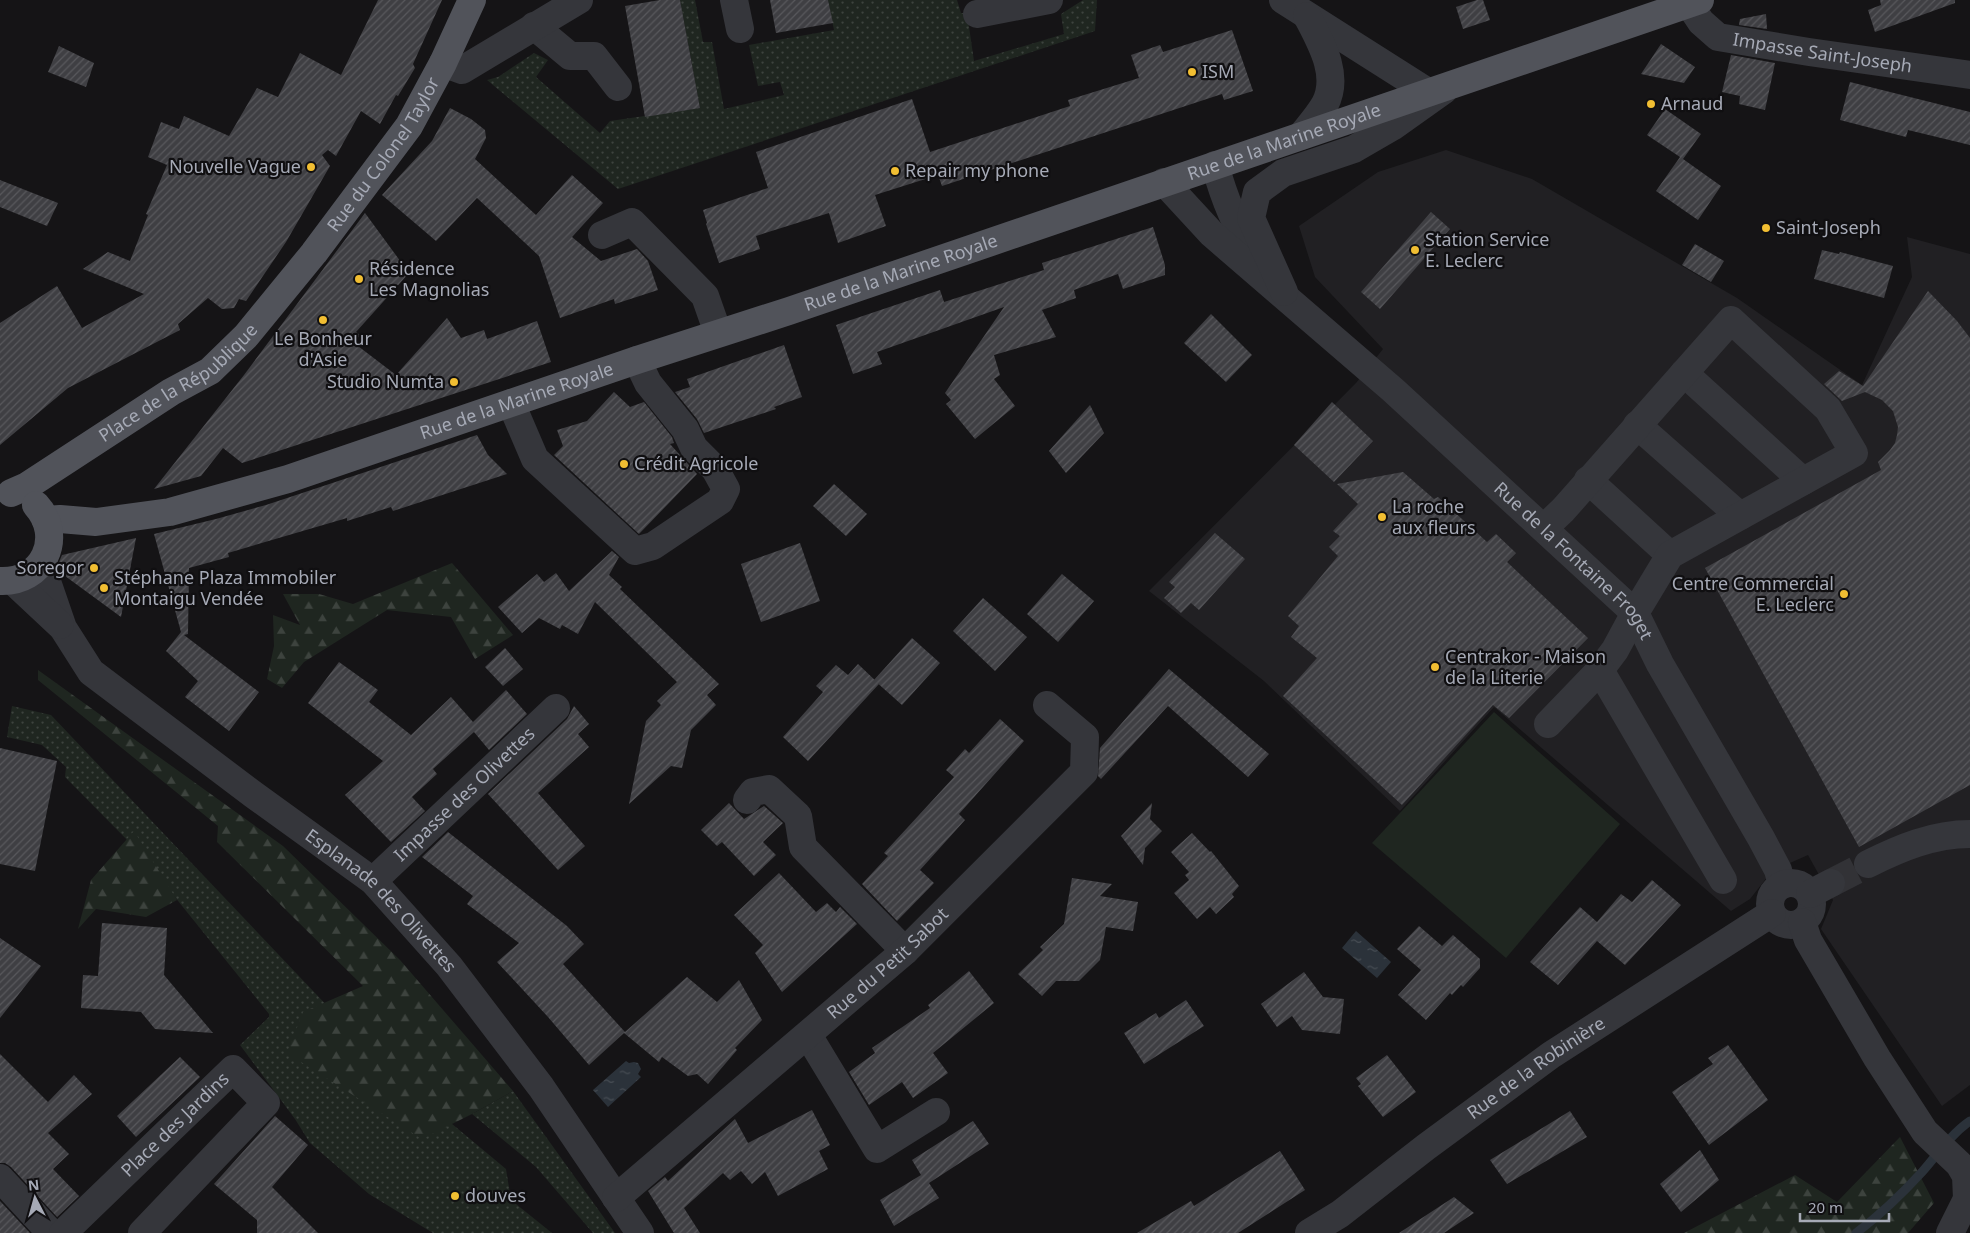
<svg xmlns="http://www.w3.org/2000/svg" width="1970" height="1233" font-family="'Noto Sans',sans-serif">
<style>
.built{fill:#212023}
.grass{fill:url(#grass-dots)}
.forest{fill:url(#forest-firs)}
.garden{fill:#1f2620}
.water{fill:url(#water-ripples)}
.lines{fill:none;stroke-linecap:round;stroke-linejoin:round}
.stream{stroke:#2b323a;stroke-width:9}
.building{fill:url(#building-hatch)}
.minor-tunnel{stroke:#323236;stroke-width:28;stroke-dasharray:28 14;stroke-linecap:butt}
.minor{stroke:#35363b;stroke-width:28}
.major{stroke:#51535a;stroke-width:28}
.poi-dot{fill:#f1be32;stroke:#100f11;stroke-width:2}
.labels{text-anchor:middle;stroke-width:4.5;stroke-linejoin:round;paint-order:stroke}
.street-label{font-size:18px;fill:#a6aab6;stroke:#100f11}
.poi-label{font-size:18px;fill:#a6aab6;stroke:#100f11;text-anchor:start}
</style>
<defs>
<pattern id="grass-dots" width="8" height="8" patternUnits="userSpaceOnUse" patternTransform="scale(1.25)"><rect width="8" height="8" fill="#1f2620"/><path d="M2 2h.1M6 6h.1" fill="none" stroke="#3d433e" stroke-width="1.8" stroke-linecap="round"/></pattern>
<pattern id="forest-firs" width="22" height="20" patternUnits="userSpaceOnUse" patternTransform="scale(1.25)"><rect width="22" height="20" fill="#1f2620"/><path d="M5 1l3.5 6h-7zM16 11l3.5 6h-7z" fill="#3d433e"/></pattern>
<pattern id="water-ripples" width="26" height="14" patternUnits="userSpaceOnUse" patternTransform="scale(1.25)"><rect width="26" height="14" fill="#2b323a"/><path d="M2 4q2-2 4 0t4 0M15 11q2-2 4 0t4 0" fill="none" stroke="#474d54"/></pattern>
<pattern id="building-hatch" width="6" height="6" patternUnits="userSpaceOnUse" patternTransform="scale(1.25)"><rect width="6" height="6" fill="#3f3f43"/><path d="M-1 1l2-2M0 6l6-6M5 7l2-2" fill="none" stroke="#58585c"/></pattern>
</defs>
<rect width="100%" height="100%" fill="#151416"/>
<path class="built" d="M1446 150 1532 179 1737 298 1862 385 1912 277 1907 237 1970 254V1085L1942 1106 1821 929 1833 900 1808 855 1772 871 1750 899 1731 911 1494 707 1400 811 1264 681 1149 591 1356 383 1383 349 1315 277 1299 226 1378 172Z"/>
<g class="grass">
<path d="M680 0H695L703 42H712L724 109 784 95 780 82 758 86 749 45 834 30 828 0H957L961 13H967L974 61 1064 34 1061 14 1083 0H1097L1095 31 618 189 487 80 498 77 534 53 548 60 536 77 600 133 610 121 700 108Z"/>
<path d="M12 706 51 715 391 1073 506 1169 511 1200 552 1233H433L369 1194 310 1143 295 1119 240 1045 269 1017V1014L137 850 65 777 66 767 42 745 7 737Z"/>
<path d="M513 1091 615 1233H593L536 1167 472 1114Z"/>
</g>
<g class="forest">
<path d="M452 563 513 635 475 659 451 617 387 610 304 662 282 688 267 679 274 646 273 615 300 625 283 594H319L353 604Z"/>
<path d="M38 670 283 846 400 960 513 1091 472 1114 422 1139 287 1053 303 1012 363 986 217 842 218 826 38 680Z"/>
<path d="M134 831 177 900 146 917 96 909 78 929 91 880Z"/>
<path d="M1900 1137 1934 1203 1908 1233H1684L1795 1175 1837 1202Z"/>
</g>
<path class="garden" d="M1494 712 1620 824 1506 958 1372 843Z"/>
<g class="water">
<path d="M1356 931 1391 962 1377 978 1342 948Z"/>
<path d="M626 1061 629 1063 634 1062 638 1063 641 1069 638 1074 641 1077 608 1107 593 1090Z"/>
</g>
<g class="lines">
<path class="stream" d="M1856 1233C1880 1215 1901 1195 1922 1172 1937 1155 1951 1134 1970 1121"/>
</g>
<g class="building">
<path d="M378 0H442L413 64 415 68 398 96 396 95 380 124 361 111 336 156 328 150 322 155 330 166 286 242 246 301 239 299 234 308 222 309 208 298 178 324 180 330 68 388 0 445V323L57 286 82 328 144 294 83 269 108 252 130 261 148 215 146 214 167 165 148 157 161 122 179 129 184 116 229 136 257 88 278 97 300 53 341 75Z"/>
<path d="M660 0H680L700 108 645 117 625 6Z"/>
<path d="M770 0H828L833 23 776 33Z"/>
<path d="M1477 0H1483L1490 20 1463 29 1456 7Z"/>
<path d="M1880 0H1955V3L1875 32 1868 10 1881 5Z"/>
<path d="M1766 14 1767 29 1739 25 1740 19Z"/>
<path d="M1232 30 1253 91 1224 100 1222 94 942 186 938 175 875 195 886 226 838 243 829 213 756 236 760 249 719 263 706 224 707 223 703 210 768 188 756 152 912 99 930 152 1070 106 1068 100 1139 78 1131 55 1160 45 1163 52Z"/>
<path d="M1661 44 1695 67 1684 83 1641 74Z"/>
<path d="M59 46 94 63 86 87 48 72Z"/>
<path d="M1731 55 1775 63 1765 110 1739 104 1740 96 1722 92Z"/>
<path d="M1850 82 1970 112V145L1908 130 1906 137 1840 120Z"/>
<path d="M450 108 471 119 485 130 486 138 475 159 536 215 572 175 603 203 572 237 601 261 637 249 648 261 658 290 615 304 614 299 560 318 539 256 477 198 436 241 382 195 432 141Z"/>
<path d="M1665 109 1701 134 1683 159 1721 186 1698 220 1656 191 1680 157 1647 135Z"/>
<path d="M0 180 58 203 47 226 0 207Z"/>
<path d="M1431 212 1450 229 1380 309 1361 292Z"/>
<path d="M365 213 409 273 356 332 360 335 354 343 396 375 447 318 461 338 484 330 487 339 537 321 551 362 242 463 223 448 201 476 154 489 244 375Z"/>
<path d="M1153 227 1165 265V275L1123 289 1118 274 1074 290 1076 298 1042 310 1056 337 994 355 1000 375 994 379 1015 406 975 439 946 404 951 400 945 393 1004 307 877 352 882 364 853 374 836 325 940 290 944 302 1044 270 1042 263Z"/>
<path d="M1695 244 1724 261 1711 282 1682 265Z"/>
<path d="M1822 250 1839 254 1840 252 1893 266 1884 298 1814 279Z"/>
<path d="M1928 291 1957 321 1970 338V785L1859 847 1705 568 1881 470 1878 462 1890 450 1895 443 1897 435 1898 427 1893 411 1882 400 1865 392 1842 401 1824 384 1839 371 1863 386Z"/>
<path d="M1211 314 1252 355 1226 382 1184 343Z"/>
<path d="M784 345 802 397 774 407 776 409 704 433 697 419 675 392 690 387 687 379Z"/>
<path d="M614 392 630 407 644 402 672 437 674 443 670 444 697 474 639 534 554 455 563 446 557 430 587 421Z"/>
<path d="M1332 402 1373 441 1334 482 1294 445Z"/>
<path d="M1090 405 1104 433 1066 473 1049 451Z"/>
<path d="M477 435 488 455 507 474 393 511 391 507 347 521V518L228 553 229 557 189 568 188 634 184 635 259 692 229 731 185 697 198 681 166 651 181 632 154 534 216 519 266 505Z"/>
<path d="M1403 472 1434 499 1438 497 1487 542 1496 534 1516 553 1507 562 1588 638 1509 718 1493 705 1402 805 1283 696 1317 658 1291 637 1299 626 1288 616 1338 556 1329 547 1340 536 1333 531 1358 504 1337 484Z"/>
<path d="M834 484 867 514 846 536 813 506Z"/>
<path d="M1215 533 1245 559 1199 610 1191 603 1181 613 1164 598 1175 587 1169 582Z"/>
<path d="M136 538 121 617 61 573 59 562 62 555Z"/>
<path d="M800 543 820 601 761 622 741 564Z"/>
<path d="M612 551 619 557 609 575 622 587 620 589 719 684 707 695 716 705 691 730 682 768 671 766 629 804 646 721 661 705 657 701 677 682 595 602 578 634 562 625 560 629 539 618 522 633 498 607 537 574 544 582 556 573 569 591Z"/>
<path d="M1062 574 1094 601 1058 642 1027 614Z"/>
<path d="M983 598 1027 637 995 671 953 631Z"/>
<path d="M912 638 940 663 902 705 874 680Z"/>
<path d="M505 648 523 669 503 686 485 667Z"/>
<path d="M339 662 378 690 369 702 411 735 451 697 473 722 506 690 527 714 489 750 474 732 433 769 437 774 412 797 425 811 391 842 345 795 383 761 308 703Z"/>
<path d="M858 664 879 684 808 761 783 737 823 692 816 686 836 665 848 675Z"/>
<path d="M1169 669 1269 754 1248 777 1168 706 1101 779 1098 776 1100 748Z"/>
<path d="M574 706 589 724 578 734 589 747 538 793 585 846 558 870 488 794 567 719Z"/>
<path d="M1000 719 1024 741 959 814 965 820 920 870 934 883 897 921 862 884 888 856 884 853 954 777 946 770 965 749 969 753Z"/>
<path d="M0 748 57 761 35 871 0 864Z"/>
<path d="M729 803 744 819 764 806 783 823 763 842 776 855 754 876 722 842 717 846 701 830Z"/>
<path d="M1152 803 1150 819 1162 831 1145 848 1143 865 1121 836Z"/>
<path d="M448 832 567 926 584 944 563 964 625 1032 687 977 717 1002 739 980 762 1020 735 1048 737 1050 708 1084 697 1074 688 1076 662 1057 659 1062 624 1033 589 1065 548 1017 497 962 519 943 467 904 473 896 422 857Z"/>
<path d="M1192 833 1210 852 1211 851 1239 886 1232 894 1234 897 1216 914 1210 907 1197 919 1174 893 1189 880 1185 875 1189 872 1171 852Z"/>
<path d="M779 873 816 912 827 903 836 912 840 907 857 924 782 992 755 953 763 945 734 915Z"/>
<path d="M1072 878 1112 884 1100 896 1138 902 1133 931 1106 927 1100 960 1079 981H1056L1042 996 1018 974 1043 950 1040 947 1064 924Z"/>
<path d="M1652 880 1681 905 1625 965 1597 941 1558 985 1530 962 1580 907 1597 922 1621 894 1632 902Z"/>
<path d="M102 923 167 928 164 975 213 1033 155 1029 141 1012 81 1008 83 975 98 976Z"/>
<path d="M1419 926 1442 946 1453 935 1480 959V968L1463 987 1461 985 1452 995 1450 993 1426 1020 1398 995 1421 970 1397 949Z"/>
<path d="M0 938 41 966 0 1018Z"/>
<path d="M969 971 994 1003 933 1053 948 1073 913 1098 902 1082 869 1105 849 1072 875 1053 872 1048 930 1008 928 1005Z"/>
<path d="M1304 972 1323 997 1344 999 1340 1034 1302 1030 1292 1016 1277 1027 1261 1004Z"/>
<path d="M1186 1000 1204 1026 1144 1064 1124 1033 1156 1013 1159 1018Z"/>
<path d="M1728 1045 1768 1100 1709 1145 1672 1092 1713 1064 1708 1058Z"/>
<path d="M0 1054 48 1102 74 1075 92 1094 48 1133 69 1154 53 1169 79 1196 57 1217 11 1167 5 1163H0Z"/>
<path d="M1387 1055 1416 1092 1383 1117 1358 1086 1361 1084 1356 1078Z"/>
<path d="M180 1057 200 1077 136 1137 117 1116Z"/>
<path d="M812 1110 830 1145 819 1151 828 1169 778 1196 765 1172 752 1184 741 1171 730 1180 723 1173 684 1208 700 1233H674L648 1191 665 1177 668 1181 735 1119 748 1143Z"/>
<path d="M1570 1111 1587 1137 1507 1184 1490 1160Z"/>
<path d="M275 1116 308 1145 272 1187 318 1233H257V1220L214 1184Z"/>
<path d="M973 1121 989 1144 929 1183 939 1198 894 1226 880 1200 921 1175 912 1160Z"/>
<path d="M1700 1150 1719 1180 1681 1212 1660 1184Z"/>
<path d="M1280 1151 1305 1190 1238 1233H1137L1191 1201 1194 1206Z"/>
<path d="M1454 1197 1474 1213 1444 1233H1399Z"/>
<path d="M0 1201 30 1233H0Z"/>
</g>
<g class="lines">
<path class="minor-tunnel" d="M1831 883 1868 864"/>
<g class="minor">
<path d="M734 0 740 29"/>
<path d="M1283 0 1428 92"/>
<path id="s1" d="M1689 4 1701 22 1718 37 1809 52 1970 75"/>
<path d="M977 14 1049 0"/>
<path d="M534 26 570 56H594L618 87"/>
<path d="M443 63 462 70 579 0"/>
<path d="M1301 136C1309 126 1319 115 1325 104 1340 75 1321 43 1307 16"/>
<path d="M1215 165C1223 194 1233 223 1251 248"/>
<path id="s2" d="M1164 182 1212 234 1393 390 1635 613 1660 664 1761 838 1778 870 1782 885"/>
<path d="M602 235 632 222 705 296 718 333"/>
<path d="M1284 292 1251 218 1257 192 1283 173 1354 149 1392 127 1444 90"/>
<path d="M1684 373 1803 481"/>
<path d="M511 403 535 459 635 551 653 546 720 501 726 489 715 469 694 448 685 429 648 383 637 360"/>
<path d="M1637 425 1740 516"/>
<path d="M1588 480 1670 555"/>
<path d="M1544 528 1563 510 1731 320 1828 409 1854 453 1670 555 1635 613 1615 650 1600 670"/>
<path id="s3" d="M41 564 63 628 91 672 254 795 373 881 449 966 541 1087 640 1233"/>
<path d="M13 581 60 625"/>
<path d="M1548 724 1600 670 1723 880"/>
<path d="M747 800 753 792 769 789 798 816 803 847 905 951"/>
<path d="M1868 864C1900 848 1933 834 1970 834"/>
<path id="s4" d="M373 881 556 708"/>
<circle cx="1791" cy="904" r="21"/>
<path d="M1810 894 1831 883"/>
<path d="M1802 922 1808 940 1877 1058 1925 1132 1959 1164 1966 1176 1967 1199 1950 1233"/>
<path d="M808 1035 877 1149 936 1112"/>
<path d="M0 1178 51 1233"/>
<path id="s5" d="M616 1198 905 951 1084 772 1085 737 1047 705"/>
<path id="s6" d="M63 1233 233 1069 266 1103 142 1233"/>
<path id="s7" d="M1309 1233 1340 1214 1426 1147 1551 1055 1772 913"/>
</g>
<g class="major">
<path id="s8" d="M11 493 27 486 171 392 210 371 246 336 314 253 409 126 443 63 472 0"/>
<path id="s9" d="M46 520 60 519 96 522 170 512 288 479 637 360 789 311 1700 0"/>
<path d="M0 581C43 583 65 537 36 505"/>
</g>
</g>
<g class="poi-dot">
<circle cx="1192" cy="72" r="5"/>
<circle cx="1651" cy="104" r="5"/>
<circle cx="311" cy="167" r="5"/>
<circle cx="895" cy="171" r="5"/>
<circle cx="1766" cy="228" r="5"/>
<circle cx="1415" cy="250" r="5"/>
<circle cx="359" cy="279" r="5"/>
<circle cx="323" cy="320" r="5"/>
<circle cx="454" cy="382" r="5"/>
<circle cx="624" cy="464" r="5"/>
<circle cx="1382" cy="517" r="5"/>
<circle cx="94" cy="568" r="5"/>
<circle cx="104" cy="588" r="5"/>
<circle cx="1844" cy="594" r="5"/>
<circle cx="1435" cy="667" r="5"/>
<circle cx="455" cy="1196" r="5"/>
</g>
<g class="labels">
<g class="street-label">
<text dy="6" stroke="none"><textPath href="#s1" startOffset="150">Impasse Saint-Joseph</textPath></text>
<text dy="6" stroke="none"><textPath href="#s9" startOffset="1299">Rue de la Marine Royale</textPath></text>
<text dy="6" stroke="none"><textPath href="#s8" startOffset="512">Rue du Colonel Taylor</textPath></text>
<text dy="6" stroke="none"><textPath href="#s9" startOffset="894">Rue de la Marine Royale</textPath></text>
<text dy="6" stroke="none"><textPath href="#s8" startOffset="201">Place de la République</textPath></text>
<text dy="6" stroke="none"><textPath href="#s9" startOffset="489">Rue de la Marine Royale</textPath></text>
<text dy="6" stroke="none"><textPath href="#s2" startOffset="559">Rue de la Fontaine Froget</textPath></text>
<text dy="6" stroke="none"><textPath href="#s4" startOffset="126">Impasse des Olivettes</textPath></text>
<text dy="6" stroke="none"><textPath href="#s3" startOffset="490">Esplanade des Olivettes</textPath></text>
<text dy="6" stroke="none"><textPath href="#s5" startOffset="359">Rue du Petit Sabot</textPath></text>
<text dy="6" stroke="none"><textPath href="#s7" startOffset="281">Rue de la Robinière</textPath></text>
<text dy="6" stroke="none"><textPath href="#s6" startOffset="156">Place des Jardins</textPath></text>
</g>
<g class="poi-label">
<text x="1202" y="78">ISM</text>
<text x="1661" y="110">Arnaud</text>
<text x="301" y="173" text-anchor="end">Nouvelle Vague</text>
<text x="905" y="177">Repair my phone</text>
<text x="1776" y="234">Saint-Joseph</text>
<text x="1425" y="246">Station Service<tspan x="1425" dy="21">E. Leclerc</tspan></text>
<text x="369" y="275">Résidence<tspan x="369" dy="21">Les Magnolias</tspan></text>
<text x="323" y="345" text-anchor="middle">Le Bonheur<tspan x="323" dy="21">d'Asie</tspan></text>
<text x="444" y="388" text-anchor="end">Studio Numta</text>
<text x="634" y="470">Crédit Agricole</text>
<text x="1392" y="513">La roche<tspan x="1392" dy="21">aux fleurs</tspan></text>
<text x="84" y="574" text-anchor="end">Soregor</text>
<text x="114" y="584">Stéphane Plaza Immobiler<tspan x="114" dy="21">Montaigu Vendée</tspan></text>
<text x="1834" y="590" text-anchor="end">Centre Commercial<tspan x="1834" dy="21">E. Leclerc</tspan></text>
<text x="1445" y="663">Centrakor - Maison<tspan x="1445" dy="21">de la Literie</tspan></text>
<text x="465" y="1202">douves</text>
</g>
</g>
<g transform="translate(35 1198) rotate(354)" stroke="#100f11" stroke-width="4" paint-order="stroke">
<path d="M0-4L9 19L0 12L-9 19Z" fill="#a6aab6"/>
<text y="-8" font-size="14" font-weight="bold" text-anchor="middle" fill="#a6aab6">N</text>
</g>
<path d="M1800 1213v8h89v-8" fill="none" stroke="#a6aab6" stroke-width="2.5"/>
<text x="1808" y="1213" font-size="15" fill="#a6aab6" stroke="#100f11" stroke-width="4" paint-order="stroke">20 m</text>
</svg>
